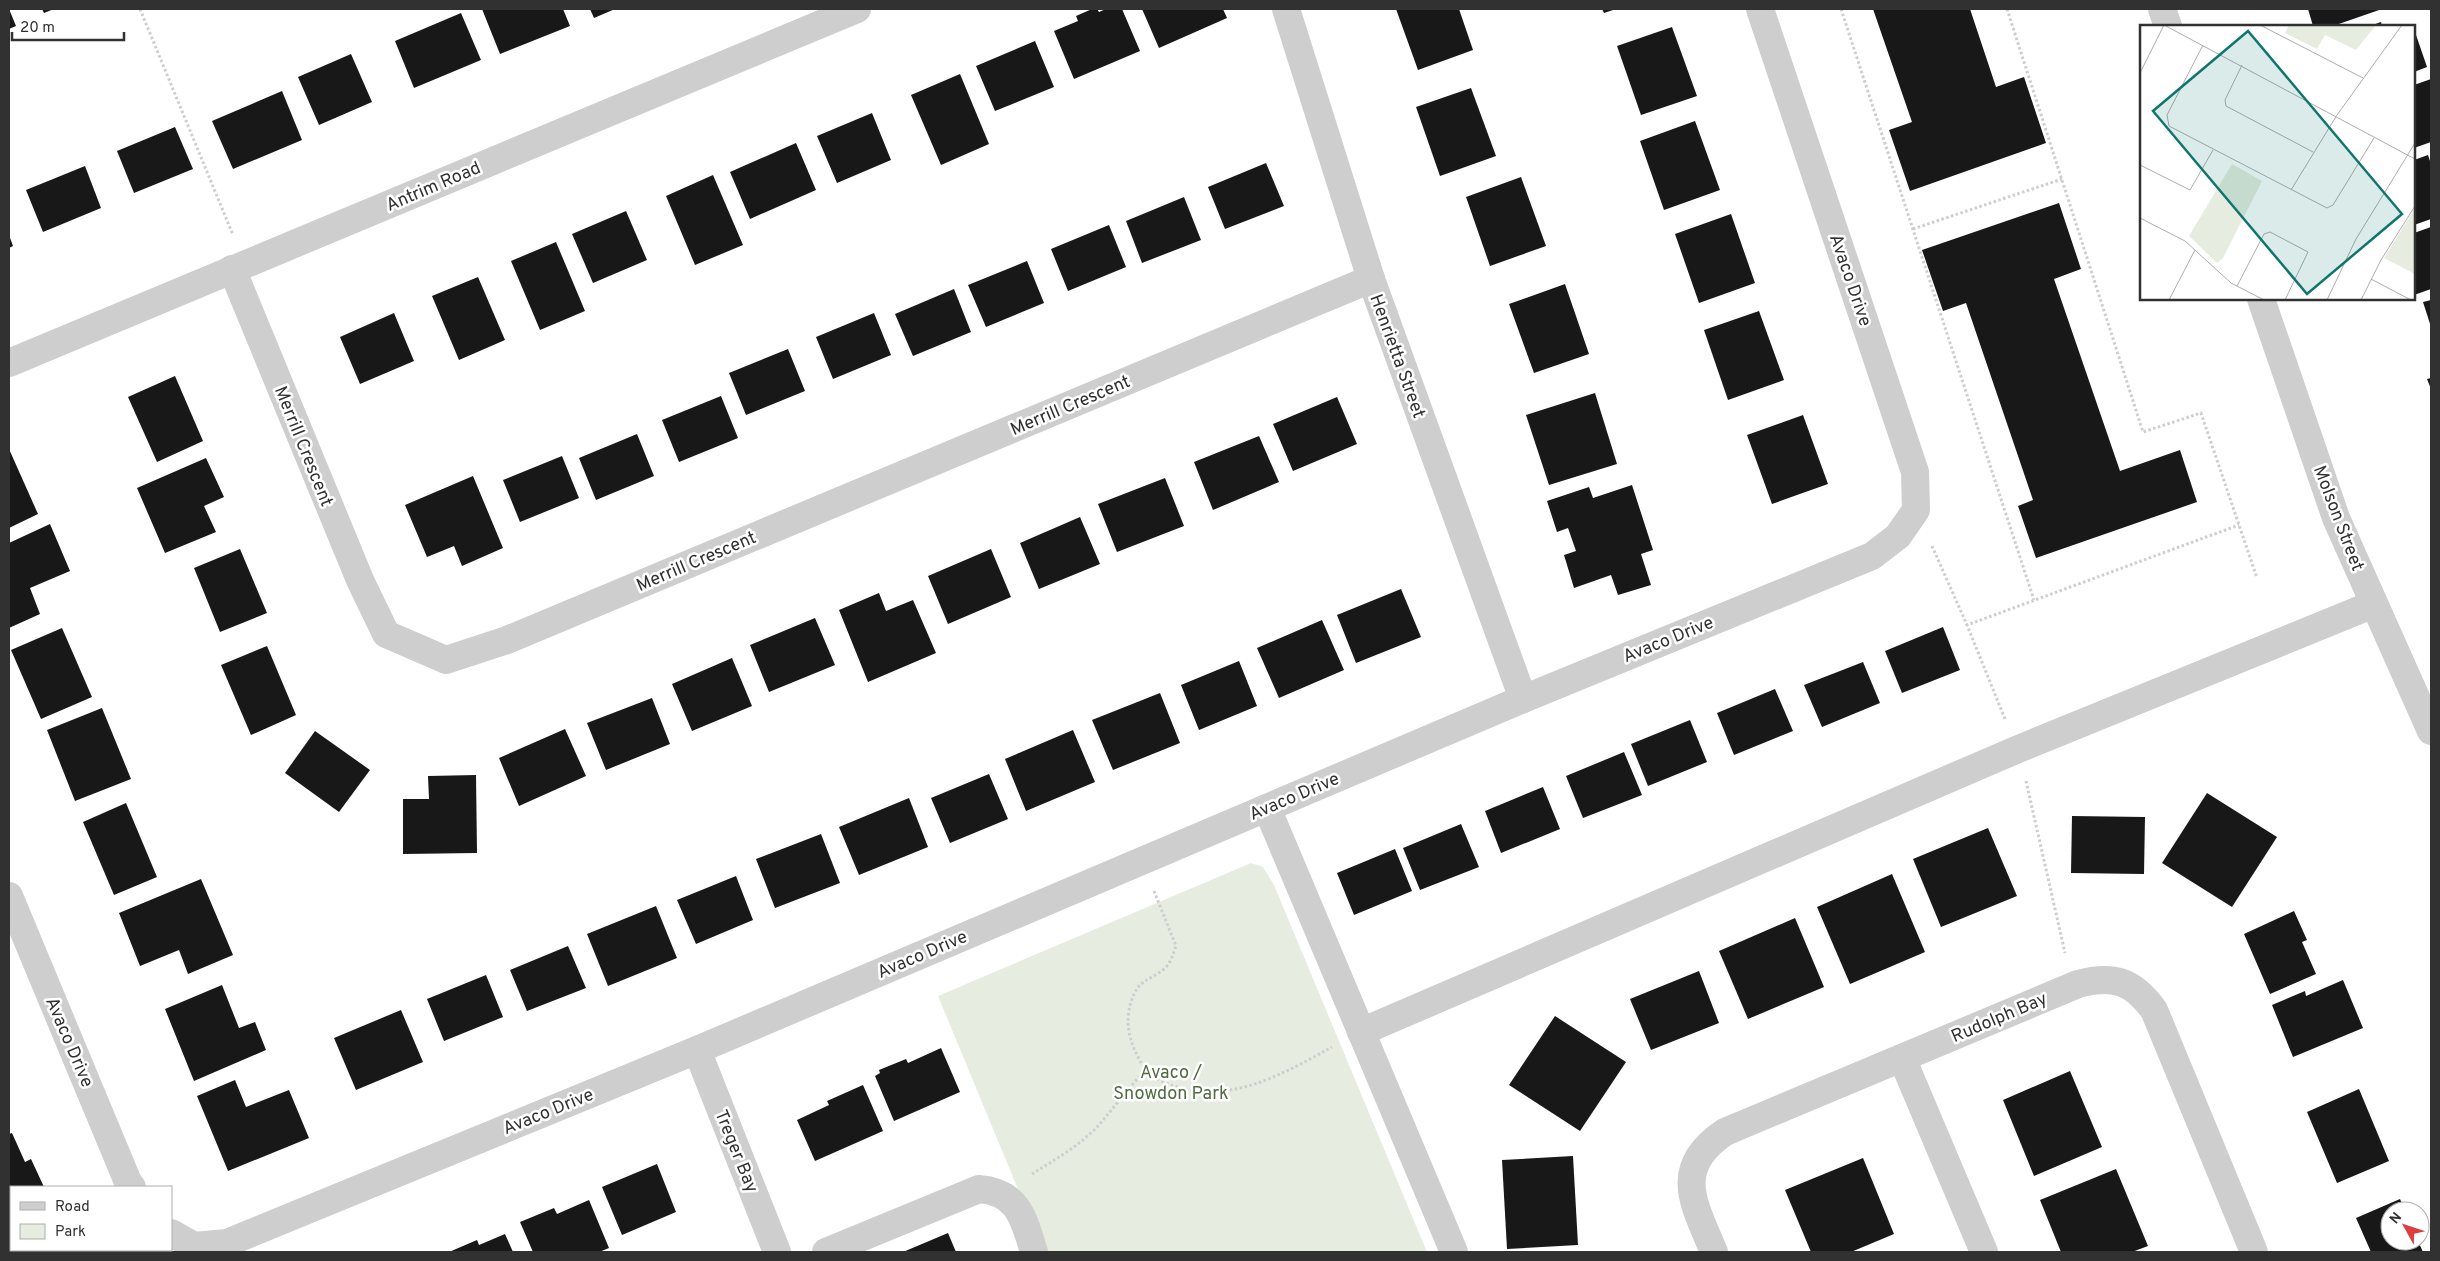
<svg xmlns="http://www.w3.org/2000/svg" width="2440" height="1261" font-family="Overpass,sans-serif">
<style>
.green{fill:#e6ede0}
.building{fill:#181818}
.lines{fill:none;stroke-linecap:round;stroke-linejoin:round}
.path{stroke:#cecece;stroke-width:3;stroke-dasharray:2.5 2.5;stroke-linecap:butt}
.minor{stroke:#cecece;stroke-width:28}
.labels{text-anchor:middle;stroke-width:5;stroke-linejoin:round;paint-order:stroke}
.street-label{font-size:18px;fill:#313131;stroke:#fff}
.park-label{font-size:18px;fill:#516b40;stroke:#fff}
.inset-road{fill:none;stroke:#adadad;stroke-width:1}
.view{fill:#0f766e;fill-opacity:0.15;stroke:#0f766e;stroke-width:2.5}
.inset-edge{fill:none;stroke:#313131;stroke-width:2.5}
</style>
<rect width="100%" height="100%" fill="#fff"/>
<path class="green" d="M1251 863 1263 867 1274 885 1427 1252H1044L938 996Z"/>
<g class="building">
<path d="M9 9 16 26 9 29Z"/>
<path d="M42 9H54L44 13Z"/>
<path d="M482 9H563L570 26 500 54Z"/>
<path d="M590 9H615L594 18Z"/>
<path d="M1092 9H1097L1099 12 1106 9H1122L1140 51 1074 79 1054 31 1078 21 1076 16Z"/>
<path d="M1142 9H1223L1227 18 1159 48Z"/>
<path d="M1396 9H1459L1473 50 1418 70Z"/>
<path d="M1602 9H1616L1604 13Z"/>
<path d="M1873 9H1970L1996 87 2024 77 2046 143 1910 191 1889 130 1912 122Z"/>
<path d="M2308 9H2382L2333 26H2313Z"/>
<path d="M461 13 481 60 414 88 395 41Z"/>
<path d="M2381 22 2382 26H2370Z"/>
<path d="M1672 27 1697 96 1641 115 1617 46Z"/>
<path d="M2415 32 2427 67 2414 72V33Z"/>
<path d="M1035 41 1054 87 995 111 976 66Z"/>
<path d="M351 54 372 102 319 125 298 77Z"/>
<path d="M960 74 989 144 941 165 911 95Z"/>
<path d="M2431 79V142L2414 148V85Z"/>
<path d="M1471 88 1496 156 1440 176 1416 107Z"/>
<path d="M282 91 302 140 233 169 212 121Z"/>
<path d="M872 113 891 160 837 183 817 136Z"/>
<path d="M1695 121 1720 190 1664 210 1640 141Z"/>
<path d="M175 127 193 169 134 193 117 151Z"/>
<path d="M796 143 816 190 750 219 730 172Z"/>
<path d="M2428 155 2431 164V219L2414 225V160Z"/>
<path d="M1266 163 1284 206 1225 229 1208 187Z"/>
<path d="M85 166 101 208 43 232 26 190Z"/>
<path d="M713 175 743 245 695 265 666 196Z"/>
<path d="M1521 177 1546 246 1490 266 1466 197Z"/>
<path d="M1184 197 1201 240 1142 263 1126 221Z"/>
<path d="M2059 203 2081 269 2054 279 2120 471 2180 450 2197 502 2036 558 2018 506 2033 500 1966 303 1943 311 1922 250Z"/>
<path d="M626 211 647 260 593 283 572 234Z"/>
<path d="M1731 214 1755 283 1699 303 1675 234Z"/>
<path d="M1109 225 1126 267 1068 291 1051 249Z"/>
<path d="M2431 227V289L2414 295V233Z"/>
<path d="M9 235 13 246 9 248Z"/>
<path d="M556 242 585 311 540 330 511 261Z"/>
<path d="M1027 261 1044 303 986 327 968 285Z"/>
<path d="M478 277 505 340 459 360 432 296Z"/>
<path d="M1565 284 1589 354 1534 373 1509 304Z"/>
<path d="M954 289 971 332 913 356 895 314Z"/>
<path d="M2431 300V327L2423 302Z"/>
<path d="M1759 311 1784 380 1728 400 1704 330Z"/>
<path d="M394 313 414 361 360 384 340 337Z"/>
<path d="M874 313 891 355 833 379 816 337Z"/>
<path d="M788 349 805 391 746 415 729 373Z"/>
<path d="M175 376 203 441 157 462 128 397Z"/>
<path d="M2431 378V389L2427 379Z"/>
<path d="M1595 393 1617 464 1549 485 1526 415Z"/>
<path d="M721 396 738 438 679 462 662 420Z"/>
<path d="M1337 397 1357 444 1293 471 1273 424Z"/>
<path d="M1803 415 1828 484 1772 504 1747 435Z"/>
<path d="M637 434 654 476 596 500 579 458Z"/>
<path d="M1259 436 1279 482 1213 510 1194 462Z"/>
<path d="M9 449 38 514 9 528Z"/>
<path d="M562 456 579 498 520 522 503 480Z"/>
<path d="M206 458 224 497 204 506 216 532 165 553 137 488Z"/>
<path d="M473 476 503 548 462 566 454 546 427 557 405 505Z"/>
<path d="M1165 478 1184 526 1117 552 1098 504Z"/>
<path d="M1632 485 1653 550 1641 554 1651 585 1618 595 1611 575 1574 588 1564 555 1576 551 1568 528 1557 532 1547 501 1589 487 1593 498Z"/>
<path d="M1080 517 1100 564 1039 589 1020 543Z"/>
<path d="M50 524 70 571 30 588 40 614 9 628V543Z"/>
<path d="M240 549 267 613 220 632 194 568Z"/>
<path d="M991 549 1011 597 948 624 928 576Z"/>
<path d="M1401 589 1421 637 1356 663 1337 615Z"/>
<path d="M879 593 886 611 913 600 936 653 868 682 839 610Z"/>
<path d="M815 618 835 665 769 692 750 645Z"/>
<path d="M1322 620 1344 670 1279 698 1257 648Z"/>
<path d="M1943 627 1960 670 1902 693 1885 651Z"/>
<path d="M62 628 92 697 41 719 11 650Z"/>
<path d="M267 646 296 715 251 735 221 665Z"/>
<path d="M732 658 752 706 692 731 672 684Z"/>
<path d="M1239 661 1257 706 1199 730 1181 685Z"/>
<path d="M1863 662 1880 703 1822 727 1804 685Z"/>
<path d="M1775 689 1793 731 1734 755 1717 713Z"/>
<path d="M1160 693 1180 743 1113 770 1092 720Z"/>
<path d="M652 698 670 744 606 770 587 723Z"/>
<path d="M102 708 131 779 75 801 47 730Z"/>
<path d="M1690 720 1707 762 1648 786 1631 744Z"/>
<path d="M565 729 586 776 519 806 499 758Z"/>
<path d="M1073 730 1095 782 1026 811 1005 759Z"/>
<path d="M315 731 370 770 339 812 285 773Z"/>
<path d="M1624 752 1642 795 1583 818 1566 776Z"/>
<path d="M989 774 1008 819 950 843 931 798Z"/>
<path d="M476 775 477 853 403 854V799H429L428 776Z"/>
<path d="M1543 787 1560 829 1501 853 1485 811Z"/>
<path d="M2207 793 2277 837 2232 907 2162 863Z"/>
<path d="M909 798 928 847 859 875 839 827Z"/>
<path d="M126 803 157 877 114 895 83 822Z"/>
<path d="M2072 816 2145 817 2144 874 2071 873Z"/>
<path d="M1461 824 1479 867 1420 890 1403 848Z"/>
<path d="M1988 828 2017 896 1941 927 1913 859Z"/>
<path d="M821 834 840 883 775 908 756 859Z"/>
<path d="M1395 849 1412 891 1354 915 1337 873Z"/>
<path d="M1892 874 1925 952 1850 984 1817 907Z"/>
<path d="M736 876 753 920 696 944 677 900Z"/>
<path d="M201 879 233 955 188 974 179 950 140 966 119 913Z"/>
<path d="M656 906 677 958 608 986 587 934Z"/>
<path d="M2294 911 2307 940 2302 942 2316 974 2270 994 2244 934Z"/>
<path d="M1795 918 1824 987 1748 1019 1719 951Z"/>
<path d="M568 946 586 988 527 1011 510 970Z"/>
<path d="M1699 971 1719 1023 1651 1050 1630 999Z"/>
<path d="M486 975 503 1017 444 1041 427 999Z"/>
<path d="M2343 980 2363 1028 2293 1057 2272 1005 2305 991 2306 996Z"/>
<path d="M222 985 239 1028 255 1022 266 1050 194 1081 165 1009Z"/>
<path d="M401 1010 423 1062 356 1090 334 1038Z"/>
<path d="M1555 1016 1626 1062 1580 1131 1509 1085Z"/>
<path d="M941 1048 960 1092 894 1121 875 1076 880 1073 879 1070 906 1059 908 1063Z"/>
<path d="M2070 1071 2102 1147 2034 1176 2003 1100Z"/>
<path d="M235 1080 246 1107 289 1090 309 1138 228 1171 197 1096Z"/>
<path d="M863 1085 883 1131 815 1161 797 1120 829 1105 827 1101Z"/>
<path d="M2359 1089 2389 1161 2337 1183 2307 1112Z"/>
<path d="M12 1133 25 1162 31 1159 44 1187H11V1214L9 1215V1134Z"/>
<path d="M1573 1156 1578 1245 1507 1249 1502 1160Z"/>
<path d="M1863 1158 1894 1234 1851 1252H1811L1785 1190Z"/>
<path d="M657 1164 676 1212 622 1235 602 1187Z"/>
<path d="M2116 1169 2148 1246 2132 1252H2061L2040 1200Z"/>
<path d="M2400 1199 2405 1211H2390V1241H2418L2423 1252H2371L2356 1218Z"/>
<path d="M589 1200 609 1248 599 1252H533L520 1222 554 1208 557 1214Z"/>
<path d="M948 1233 956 1252H903Z"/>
<path d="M505 1234 513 1252H449L477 1240 479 1245Z"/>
<path d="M11 1243V1250H57L58 1252H9V1244Z"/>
</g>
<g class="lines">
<g class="path">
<path d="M140 9 233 235"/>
<path d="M1841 9 2034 600"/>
<path d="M2007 9 2143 432 2201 413 2257 578"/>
<path d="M1913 229 2062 179"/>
<path d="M1932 546 1967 625"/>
<path d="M2005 719 1967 625 2239 525"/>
<path d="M2026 781 2065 953"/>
<path d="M1154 891 1176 946C1173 954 1171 963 1164 969 1148 982 1139 978 1131 1002 1125 1021 1129 1040 1138 1057 1146 1073 1154 1079 1171 1085 1228 1106 1283 1074 1332 1047"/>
<path d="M1032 1174C1054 1160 1078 1147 1097 1127 1114 1108 1127 1089 1145 1071"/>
</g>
<g class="minor">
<path d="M1286 9 1371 279 1523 699"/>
<path d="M2162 9 2168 26"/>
<path d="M232 269 360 580 386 634 446 660 507 640 1371 279"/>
<path d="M2261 299 2336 518 2431 731"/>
<path d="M9 363 857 9"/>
<path d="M1267 808 1454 1252"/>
<path d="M9 896 128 1182 132 1187"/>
<path d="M1361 1032 2016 750 2374 604"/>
<path d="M697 1050 777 1252"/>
<path d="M1902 1058 1984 1252"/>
<path d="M171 1233 194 1246 227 1243 697 1050 1523 699 1872 556 1898 536 1916 510 1915 472 1760 9"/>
<path d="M826 1252 979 1189C1019 1192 1024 1220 1034 1252"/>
<path d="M1714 1252C1694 1204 1671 1168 1725 1132L2078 984C2113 975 2132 980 2154 1010L2254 1252"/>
</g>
</g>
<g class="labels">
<g class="street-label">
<text transform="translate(433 186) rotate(-23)" y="6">Antrim Road</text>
<text transform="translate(1851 280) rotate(71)" y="6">Avaco Drive</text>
<text transform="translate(1398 356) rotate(70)" y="6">Henrietta Street</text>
<text transform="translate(1070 405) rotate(-23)" y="6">Merrill Crescent</text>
<text transform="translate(304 446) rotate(68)" y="6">Merrill Crescent</text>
<text transform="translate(2339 518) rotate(69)" y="6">Molson Street</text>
<text transform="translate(696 561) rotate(-23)" y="6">Merrill Crescent</text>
<text transform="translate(1668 639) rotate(-22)" y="6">Avaco Drive</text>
<text transform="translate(1294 796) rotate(-23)" y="6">Avaco Drive</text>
<text transform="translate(922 954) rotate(-23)" y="6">Avaco Drive</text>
<text transform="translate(1999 1017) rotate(-23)" y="6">Rudolph Bay</text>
<text transform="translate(70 1042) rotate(67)" y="6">Avaco Drive</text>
<text transform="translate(548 1111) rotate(-22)" y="6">Avaco Drive</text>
<text transform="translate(737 1151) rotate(68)" y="6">Treger Bay</text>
</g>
<g class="park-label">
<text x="1171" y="1078">Avaco /<tspan x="1171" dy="21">Snowdon Park</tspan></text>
</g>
</g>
<g transform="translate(2140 25)">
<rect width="275" height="275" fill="#fff"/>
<path d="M149 0H236L216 25 185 10 177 24 145 8ZM92 139 122 156 83 233 77 238 49 211ZM275 183V249L244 233Z" fill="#e6ede0"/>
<path class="inset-road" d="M24 0 275 134M120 0 223 53M63 20 27 90 29 101 187 183 193 180 234 113M102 40 85 75 86 81 173 127M0 48 24 0M0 140 50 165 73 125M151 165 197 90 262 0M0 193 45 216 91 258 124 275M231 254 271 275M97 261 124 209 130 207 168 227 145 275M29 275 55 225M187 275 216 214 275 118M221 275 241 235 275 181"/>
<path class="view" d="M108 6 262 189 167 269 13 86Z"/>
<rect width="275" height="275" class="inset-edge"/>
</g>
<rect width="2440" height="1261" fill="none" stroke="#313131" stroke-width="20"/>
<rect x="10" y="1186" width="162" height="65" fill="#ffffff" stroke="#adadad"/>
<rect x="20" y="1202" width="25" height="8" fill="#cecece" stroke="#adadad"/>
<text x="55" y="1211" font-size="15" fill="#313131">Road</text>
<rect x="20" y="1224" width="25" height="15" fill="#e6ede0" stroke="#adadad"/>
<text x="55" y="1236" font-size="15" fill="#313131">Park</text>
<g transform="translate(2405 1226) rotate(310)"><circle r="24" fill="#ffffff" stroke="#adadad"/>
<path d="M0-4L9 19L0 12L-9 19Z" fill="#dd3e3f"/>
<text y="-8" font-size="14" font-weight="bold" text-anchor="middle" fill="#313131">N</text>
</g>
<path d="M12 32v8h112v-8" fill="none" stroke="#313131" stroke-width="2.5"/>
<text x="20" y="32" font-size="15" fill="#313131" stroke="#ffffff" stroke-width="4" paint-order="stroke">20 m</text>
</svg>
